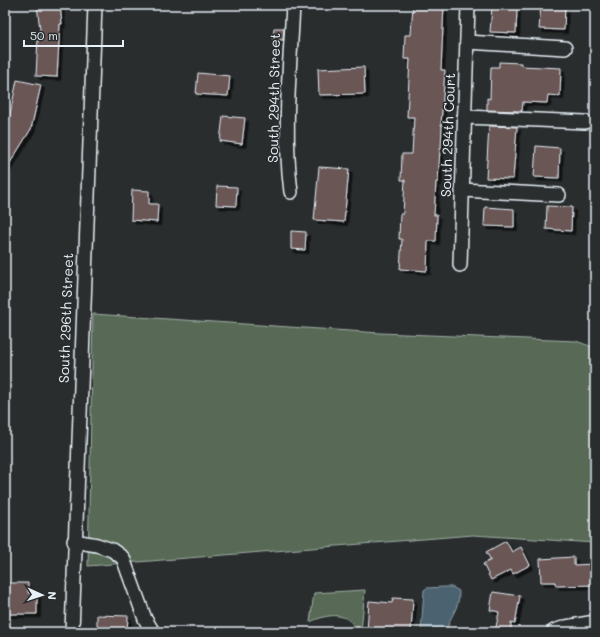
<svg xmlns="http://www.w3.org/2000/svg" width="600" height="637" font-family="Mali,sans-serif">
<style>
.green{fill:#596b56;stroke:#a0aea7}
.water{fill:#4c6370;stroke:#8a9ca6}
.building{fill:#695654;stroke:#e8f1f8;filter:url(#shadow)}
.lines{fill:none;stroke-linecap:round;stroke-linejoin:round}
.minor-casing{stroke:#e8f1f8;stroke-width:16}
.minor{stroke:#2a2d2e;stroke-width:13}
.labels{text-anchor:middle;stroke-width:3;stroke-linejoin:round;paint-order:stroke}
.street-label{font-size:14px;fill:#e8f1f8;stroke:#2a2d2e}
</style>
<defs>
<filter id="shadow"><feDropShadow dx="3.5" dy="3.5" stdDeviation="0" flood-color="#0009"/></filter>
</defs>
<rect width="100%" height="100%" fill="#2a2d2e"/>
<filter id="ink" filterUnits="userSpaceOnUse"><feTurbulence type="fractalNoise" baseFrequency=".025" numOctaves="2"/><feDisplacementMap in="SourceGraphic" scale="8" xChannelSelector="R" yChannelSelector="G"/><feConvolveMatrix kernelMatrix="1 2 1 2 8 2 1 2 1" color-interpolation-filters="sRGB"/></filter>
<g filter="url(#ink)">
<g class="green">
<path d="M93 314 380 333 576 341 595 348V543L473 535 88 566Z"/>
<path d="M365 590 361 632H357C349 610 327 614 310 622L314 593Z"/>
</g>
<path class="water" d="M444 587H452L459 591C460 611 448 616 447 632H421L424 590 427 588Z"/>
<g class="building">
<path d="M37 5H60L62 24H60L57 77 36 76 38 38H41Z"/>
<path d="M413 5H444L441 70H445L441 125H442L441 149H440L438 182H436L434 215H437L436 241H428L427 271 400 269 402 239H399L400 214H403L405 180H401L402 154H412L414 117H407L410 59H404L405 35H411Z"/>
<path d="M541 5H565L564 30 539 29Z"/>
<path d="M492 7 517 9 516 33 490 32Z"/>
<path d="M274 28H284L283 40H273Z"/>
<path d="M499 62 521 63V66L561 68 560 96 548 95 547 103 523 102 522 111 487 110V98L490 99 491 67H499Z"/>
<path d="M364 67 365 94 319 95 318 69Z"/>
<path d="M198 73 230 76 228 96 196 94Z"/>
<path d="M17 80 41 85 31 129 5 171V125L9 119Z"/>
<path d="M223 116 245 118 242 144 220 141Z"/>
<path d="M489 126 517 127 513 179 486 178Z"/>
<path d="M536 146 560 148 559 178 534 177Z"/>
<path d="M319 167 349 169 344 222 314 220Z"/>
<path d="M217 186 237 187 236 206 216 205Z"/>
<path d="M132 190 149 191V204H158L157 222 131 220Z"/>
<path d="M547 206 572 207 571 231 546 229Z"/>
<path d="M485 207 514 209V227L484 226Z"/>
<path d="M291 231 306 232 305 250 291 249Z"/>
<path d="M506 541 512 552 521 547 530 565 513 574 511 570 491 580 483 564 491 560 486 552Z"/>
<path d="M574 557V565L595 564V585L556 586 555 582H541L540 559Z"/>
<path d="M5 583H28V593H37V614H5Z"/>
<path d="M493 592 520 596 515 624 511 623V632H495L499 612 490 610Z"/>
<path d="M393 598 413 599 411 632H367L369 601 392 603Z"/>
<path d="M97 615 128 616 127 632H97Z"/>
</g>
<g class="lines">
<g class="minor-casing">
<g id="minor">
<path d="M467 42 565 48"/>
<path d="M464 117 585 122"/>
<path d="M462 190 559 195"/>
<path d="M291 192C283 130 290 67 293 5"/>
<path d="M460 265 468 5"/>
<path d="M74 541 97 545 112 550 123 558 145 619 153 632"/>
<path d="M554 631 566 627 595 622"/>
<path d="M72 632 95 5"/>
</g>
</g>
<use href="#minor" class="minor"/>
</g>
</g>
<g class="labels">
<g class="street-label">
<text transform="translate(274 98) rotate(-89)" y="5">South 294th Street</text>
<text transform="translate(448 135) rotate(-88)" y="5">South 294th Court</text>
<text transform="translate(66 318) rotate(-88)" y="5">South 296th Street</text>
</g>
</g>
<rect width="600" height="637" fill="none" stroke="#2a2d2e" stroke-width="20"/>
<rect x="10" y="10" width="580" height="617" fill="none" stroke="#e8f1f8" stroke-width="1.5" filter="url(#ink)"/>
<g transform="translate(42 595) rotate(93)" stroke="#2a2d2e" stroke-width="3" paint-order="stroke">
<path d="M0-3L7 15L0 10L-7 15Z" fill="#e8f1f8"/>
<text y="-6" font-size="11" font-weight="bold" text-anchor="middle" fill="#e8f1f8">N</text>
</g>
<path d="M24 40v6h99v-6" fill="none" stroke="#e8f1f8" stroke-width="2"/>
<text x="30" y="40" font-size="12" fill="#e8f1f8" stroke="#2a2d2e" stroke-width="3" paint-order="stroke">50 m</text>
</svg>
